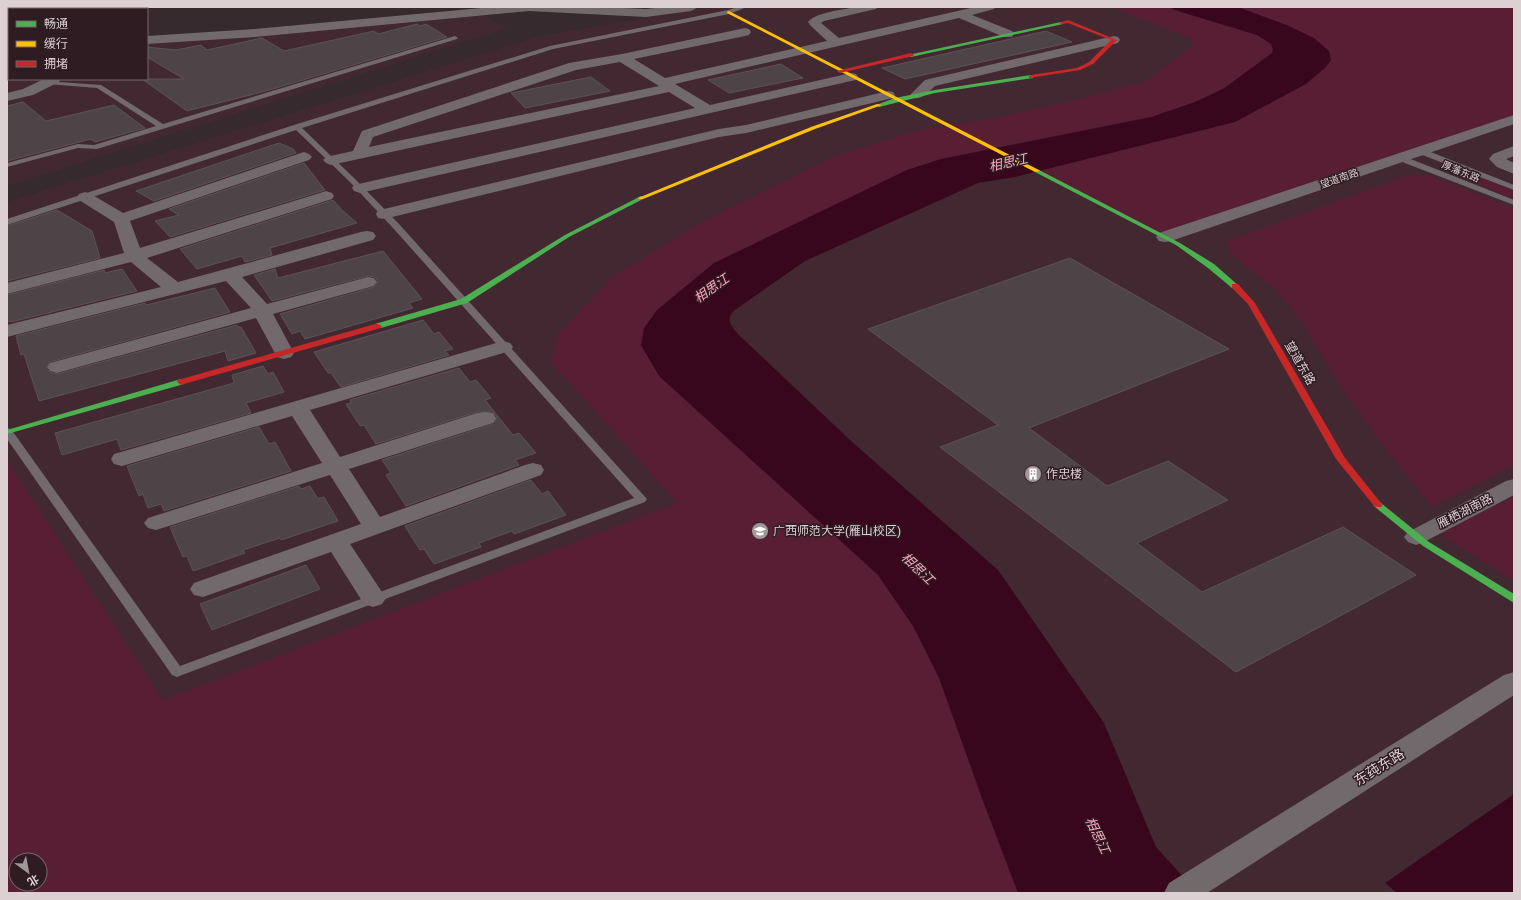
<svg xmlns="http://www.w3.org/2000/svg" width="1521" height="900" font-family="Helvetica,'Noto Sans SC',sans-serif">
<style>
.built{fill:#422931;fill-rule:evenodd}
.green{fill:#581f34;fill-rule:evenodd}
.forest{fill:#77374d}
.water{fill:#38071c}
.building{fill:#4e4447;stroke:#5c5256}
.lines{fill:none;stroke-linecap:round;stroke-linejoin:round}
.lane{fill:#72696c;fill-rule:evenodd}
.street{fill:#72696c;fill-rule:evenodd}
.fast{fill:#4caf50;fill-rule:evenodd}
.slow{fill:#ffc107;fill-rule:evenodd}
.jam{fill:#c62828;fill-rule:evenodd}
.labels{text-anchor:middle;stroke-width:3;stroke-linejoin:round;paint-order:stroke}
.far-street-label{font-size:10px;fill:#ddd0d3;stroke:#2f1c22}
.street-label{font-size:12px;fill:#ddd0d3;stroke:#2f1c22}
.poi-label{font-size:12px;fill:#ddd0d3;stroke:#2f1c22;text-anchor:start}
.water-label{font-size:13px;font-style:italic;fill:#ffa8c2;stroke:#2f1c22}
.near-street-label{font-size:14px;fill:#ddd0d3;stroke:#2f1c22}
</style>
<rect width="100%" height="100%" fill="#362a2e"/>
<g class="built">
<path d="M705 7H1514V893H7V202L544 35ZM16 860H40V884H16Z"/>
<path d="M477 12 508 28 7 186V38H9V79H147V42L165 43Z"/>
</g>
<g class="green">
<path d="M1110 7H1168L1181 12 1257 35 1271 44 1273 49 1272 53 1223 89 1195 102 1151 117 941 159 907 170 714 263 657 310 878 575 913 626 939 678 983 801 1018 893H7V460L163 700 677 503 551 362 556 336 613 276 710 217 831 157 919 130 995 118 1088 97 1147 80 1193 45 1192 39ZM16 860H40V884H16Z"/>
<path d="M1238 7H1514V119L1165 237 1038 171 1235 122 1289 26Z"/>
<path d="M1411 174 1431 176 1514 209V465L1432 507 1386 450 1341 387 1301 321 1274 288 1231 254 1227 241Z"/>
<path d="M1470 177H1479L1514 191V199L1467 179Z"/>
<path d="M1514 496V581L1440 534Z"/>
</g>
<path class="forest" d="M7 7H133L123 9H9V13L7 14Z"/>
<g class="water">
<path d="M1168 7H1238L1289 26 1314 38 1329 51 1331 60 1326 67 1306 84 1235 122 1015 177 978 183 805 261 735 310C724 319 732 327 740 336L851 441 998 570 1104 723 1156 847 1198 893H1018L983 801 939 678 913 626 878 575 659 376 641 345 644 328 657 310 714 263 907 170 941 159 1151 117 1195 102 1223 89 1272 53 1273 49 1271 44 1257 35 1181 12Z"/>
<path d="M1514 794V893H1397L1385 883Z"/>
</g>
<g class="building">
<path d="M417 24 420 26 426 24 447 37 266 91 187 111 142 79H184L147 57V47L176 50 201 45 207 50 262 38 284 51 374 31 378 34Z"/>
<path d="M1046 31 1072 42 905 79 882 68Z"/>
<path d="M781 64 803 78 729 93 708 80Z"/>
<path d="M591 77 610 91 525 108 511 93Z"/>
<path d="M23 102 46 121 114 105 145 128 95 142 91 139 7 161V106Z"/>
<path d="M279 143 293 149 296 153 154 201 136 191Z"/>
<path d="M304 163 325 190 170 237 155 221 179 215 169 209Z"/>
<path d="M333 200 341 209 357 223 270 248 272 255 245 262 242 256 197 269 180 249Z"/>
<path d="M57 210 92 231 100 258 7 281V226Z"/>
<path d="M383 251 422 299 409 303 413 308 305 339 300 331 292 334 280 314 374 287 378 282 375 277 368 276 272 301 254 275 275 269 278 278Z"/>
<path d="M1070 258 1229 349 1029 428 1107 486 1168 461 1228 500 1137 543 1202 592 1343 527 1416 575 1236 672 940 447 998 425 868 329Z"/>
<path d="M122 269 137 291 11 322V321L7 322V295L104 270 105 273Z"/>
<path d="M215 288 230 312 50 362 46 368 50 372 57 374 237 325 238 327H241L256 353 228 361 225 351 39 401 24 354 21 355 16 336 145 303 146 305Z"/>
<path d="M423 320 434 334 439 332 453 349 445 351 449 355 341 387 331 373H328L314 352Z"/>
<path d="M263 366 268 374 273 372 284 392 246 403 251 413 121 450 117 439 62 455 55 433 234 383 232 375Z"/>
<path d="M459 368 470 382 476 380 491 398 485 400 513 435 519 433 536 453 515 460 519 465 406 506 386 475 391 473 382 460 493 424 497 417 493 412H477L376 444 364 425 360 426 346 404 351 403 350 400Z"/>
<path d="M259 427 269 444 275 442 291 471 164 511 161 504 148 508 143 494 139 496 127 466Z"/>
<path d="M531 480 542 494 548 491 566 515 514 534 512 531 479 543 481 547 434 564 424 549 420 550 405 526Z"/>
<path d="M299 486 301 489 310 486 318 499 324 497 338 521 281 540 280 538 243 550 245 553 193 571 187 556 183 557 170 527Z"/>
<path d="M306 565 320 589 212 630 200 604Z"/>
</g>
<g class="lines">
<g class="lane">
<path d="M738 7H747L729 14 553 49 302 128 355 179 399 224 647 499 645 502 182 675 177 677 172 675 7 439V428L11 429 180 666 634 498 393 228 350 182 296 130 7 225V219L294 125 550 46 728 10Z"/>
<path d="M455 36 458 38 457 39 97 149 78 148 7 167V163L78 144 94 145 156 126 97 88 47 84 44 82 45 81 101 85 163 124Z"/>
<path d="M1417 149H1423L1514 185V190L1417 153Z"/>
<path d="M1397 156H1403L1514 200V205L1397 160Z"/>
</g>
<g class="street">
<path d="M492 7H598L646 9 664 7H697L695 9 691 11 646 17 529 11 255 37 147 44V36L255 29Z"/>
<path d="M855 7H878L876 9 824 21 821 23 839 38 975 7H996L994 9 972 15 1012 31 1014 34 1012 37H1004L959 18 675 84 710 105 851 73 856 74 858 77 856 80 851 81 360 193 354 191 352 188 354 185 695 108 669 92 331 165 326 163 323 160 326 157 353 151 362 131 569 63 622 54 745 28 749 29 751 32 749 35 745 36 634 59 665 78 827 41 810 25 808 22C816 12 843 10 855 7ZM620 62 659 86 369 147 373 137 576 70Z"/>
<rect x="7" y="31" width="2" height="8"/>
<path d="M1114 36 1118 37 1120 40 1118 43 935 86C928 93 922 100 912 98L910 95 925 80Z"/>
<path d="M44 79H61L59 82 33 95 7 101V93L23 89Z"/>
<path d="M888 91 893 92 895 95 893 98 746 133 719 137 384 219 378 218 376 214 378 210 384 209 719 129 746 125Z"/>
<path d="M1514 115V124L1171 241 1165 242 1159 241 1156 237 1159 233Z"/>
<path d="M1514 146V156L1506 159 1514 163V174L1497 167 1489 159 1493 154Z"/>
<path d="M304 152 309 154 312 157 309 160 130 221 140 248 320 193 326 191 332 193 334 196 332 199 147 258 178 282 361 232 367 231 373 232 376 236 373 240 242 277 267 304 368 277 374 278 377 282 374 286 273 314 294 353 291 357 284 359 277 357 256 318 57 373 50 371 47 367 50 363 251 308 226 281 7 337V325L161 287 131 262 7 294V283L124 253 114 222 79 200 77 197 79 194 85 192 91 194 123 213Z"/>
<path d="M503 341 510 343 513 347 510 351 310 410 340 457 477 413 485 412 493 413 496 418 493 423 349 469 380 517 525 465 533 463 541 465 544 470 541 475 350 544 386 598 382 604 373 607 364 604 331 552 203 597 194 595 190 589 194 583 361 524 330 475 156 530 148 528 144 523 148 518 322 463 292 416 122 466 114 464 111 459 114 454Z"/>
<path d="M1514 479V495L1424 542 1416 545 1408 542 1404 537 1408 532 1506 481Z"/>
<path d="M1514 672V695L1207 893H1164L1169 883 1504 675Z"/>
</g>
<g class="fast">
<path d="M1061 22 1063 23V24L911 57 908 55Z"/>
<path d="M1031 75 1033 76V78L935 93 879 107 876 105 895 98 935 90Z"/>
<path d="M1035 170H1039L1180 243 1214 264 1239 286 1238 288H1232L1208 268 1176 245 1035 172Z"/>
<path d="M641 196 643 197V199L569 237 467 303 381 328H378L374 326 375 324 461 299 565 235Z"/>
<path d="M181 379 185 382 184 384 7 434V430Z"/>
<path d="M1378 502 1381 503 1429 542 1514 594V603L1423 546 1375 507 1373 505Z"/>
</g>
<g class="slow">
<path d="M729 11 1039 170 1040 171 1035 172 727 13V12Z"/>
<path d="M877 104 882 105 815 129 643 199H639L638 198 811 127Z"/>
</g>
<g class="jam">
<path d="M1068 20 1117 40 1093 64 1080 70 1029 78V76L1031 75 1077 68 1089 62 1111 40 1068 23 1061 24 1059 23Z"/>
<path d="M911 53 914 55 913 56 840 73 837 71Z"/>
<path d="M1232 284H1238L1255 303 1345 458 1381 503 1383 505 1381 507H1375L1336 459 1248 304 1232 288Z"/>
<path d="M375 324H378L382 326 381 328 184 384 181 385 177 382 178 380Z"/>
</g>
</g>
<defs>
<g id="building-disc" transform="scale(0.9)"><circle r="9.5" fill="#a39699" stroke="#2f1c22"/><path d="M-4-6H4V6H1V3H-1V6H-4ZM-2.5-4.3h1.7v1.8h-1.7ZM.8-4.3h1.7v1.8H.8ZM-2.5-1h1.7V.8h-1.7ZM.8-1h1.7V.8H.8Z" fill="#fff"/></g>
<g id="university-disc" transform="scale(0.9)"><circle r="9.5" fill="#a39699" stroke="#2f1c22"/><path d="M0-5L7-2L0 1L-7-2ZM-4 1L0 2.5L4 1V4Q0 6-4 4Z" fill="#fff"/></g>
</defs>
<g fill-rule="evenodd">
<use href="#building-disc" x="1033" y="474"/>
<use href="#university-disc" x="760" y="531"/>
</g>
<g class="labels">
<g class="far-street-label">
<text transform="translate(1461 171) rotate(22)" y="4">厚藩东路</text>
<text transform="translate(1339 178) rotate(-19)" y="4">望道南路</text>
</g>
<g class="street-label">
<text transform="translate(1300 363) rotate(60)" y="4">望道东路</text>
<text transform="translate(1465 511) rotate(-27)" y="4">雁栖湖南路</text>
</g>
<g class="poi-label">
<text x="1046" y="478">作忠楼</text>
<text x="773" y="535">广西师范大学(雁山校区)</text>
</g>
<g class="water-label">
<text transform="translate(1008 162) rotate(-13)" y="5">相思江</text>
<text transform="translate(711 288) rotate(-35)" y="5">相思江</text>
<text transform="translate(918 568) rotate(44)" y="5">相思江</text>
<text transform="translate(1098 835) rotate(64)" y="5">相思江</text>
</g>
<g class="near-street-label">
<text transform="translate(1379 767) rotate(-32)" y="5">东莼东路</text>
</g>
</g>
<rect width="1521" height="900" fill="none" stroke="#ddd0d3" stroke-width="16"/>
<rect x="8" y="8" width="140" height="72" fill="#2f1c22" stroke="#756469"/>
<rect x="16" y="21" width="20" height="6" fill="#4caf50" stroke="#756469"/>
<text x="44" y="28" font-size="12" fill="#ddd0d3">畅通</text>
<rect x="16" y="41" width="20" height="6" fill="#ffc107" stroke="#756469"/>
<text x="44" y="48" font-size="12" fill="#ddd0d3">缓行</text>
<rect x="16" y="61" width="20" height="6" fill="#c62828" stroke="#756469"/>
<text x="44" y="68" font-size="12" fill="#ddd0d3">拥堵</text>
<g transform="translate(28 872) rotate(148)"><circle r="19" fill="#2f1c22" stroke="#756469"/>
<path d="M0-3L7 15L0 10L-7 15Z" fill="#a39699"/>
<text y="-6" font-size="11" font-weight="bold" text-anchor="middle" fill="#ddd0d3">北</text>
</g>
</svg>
